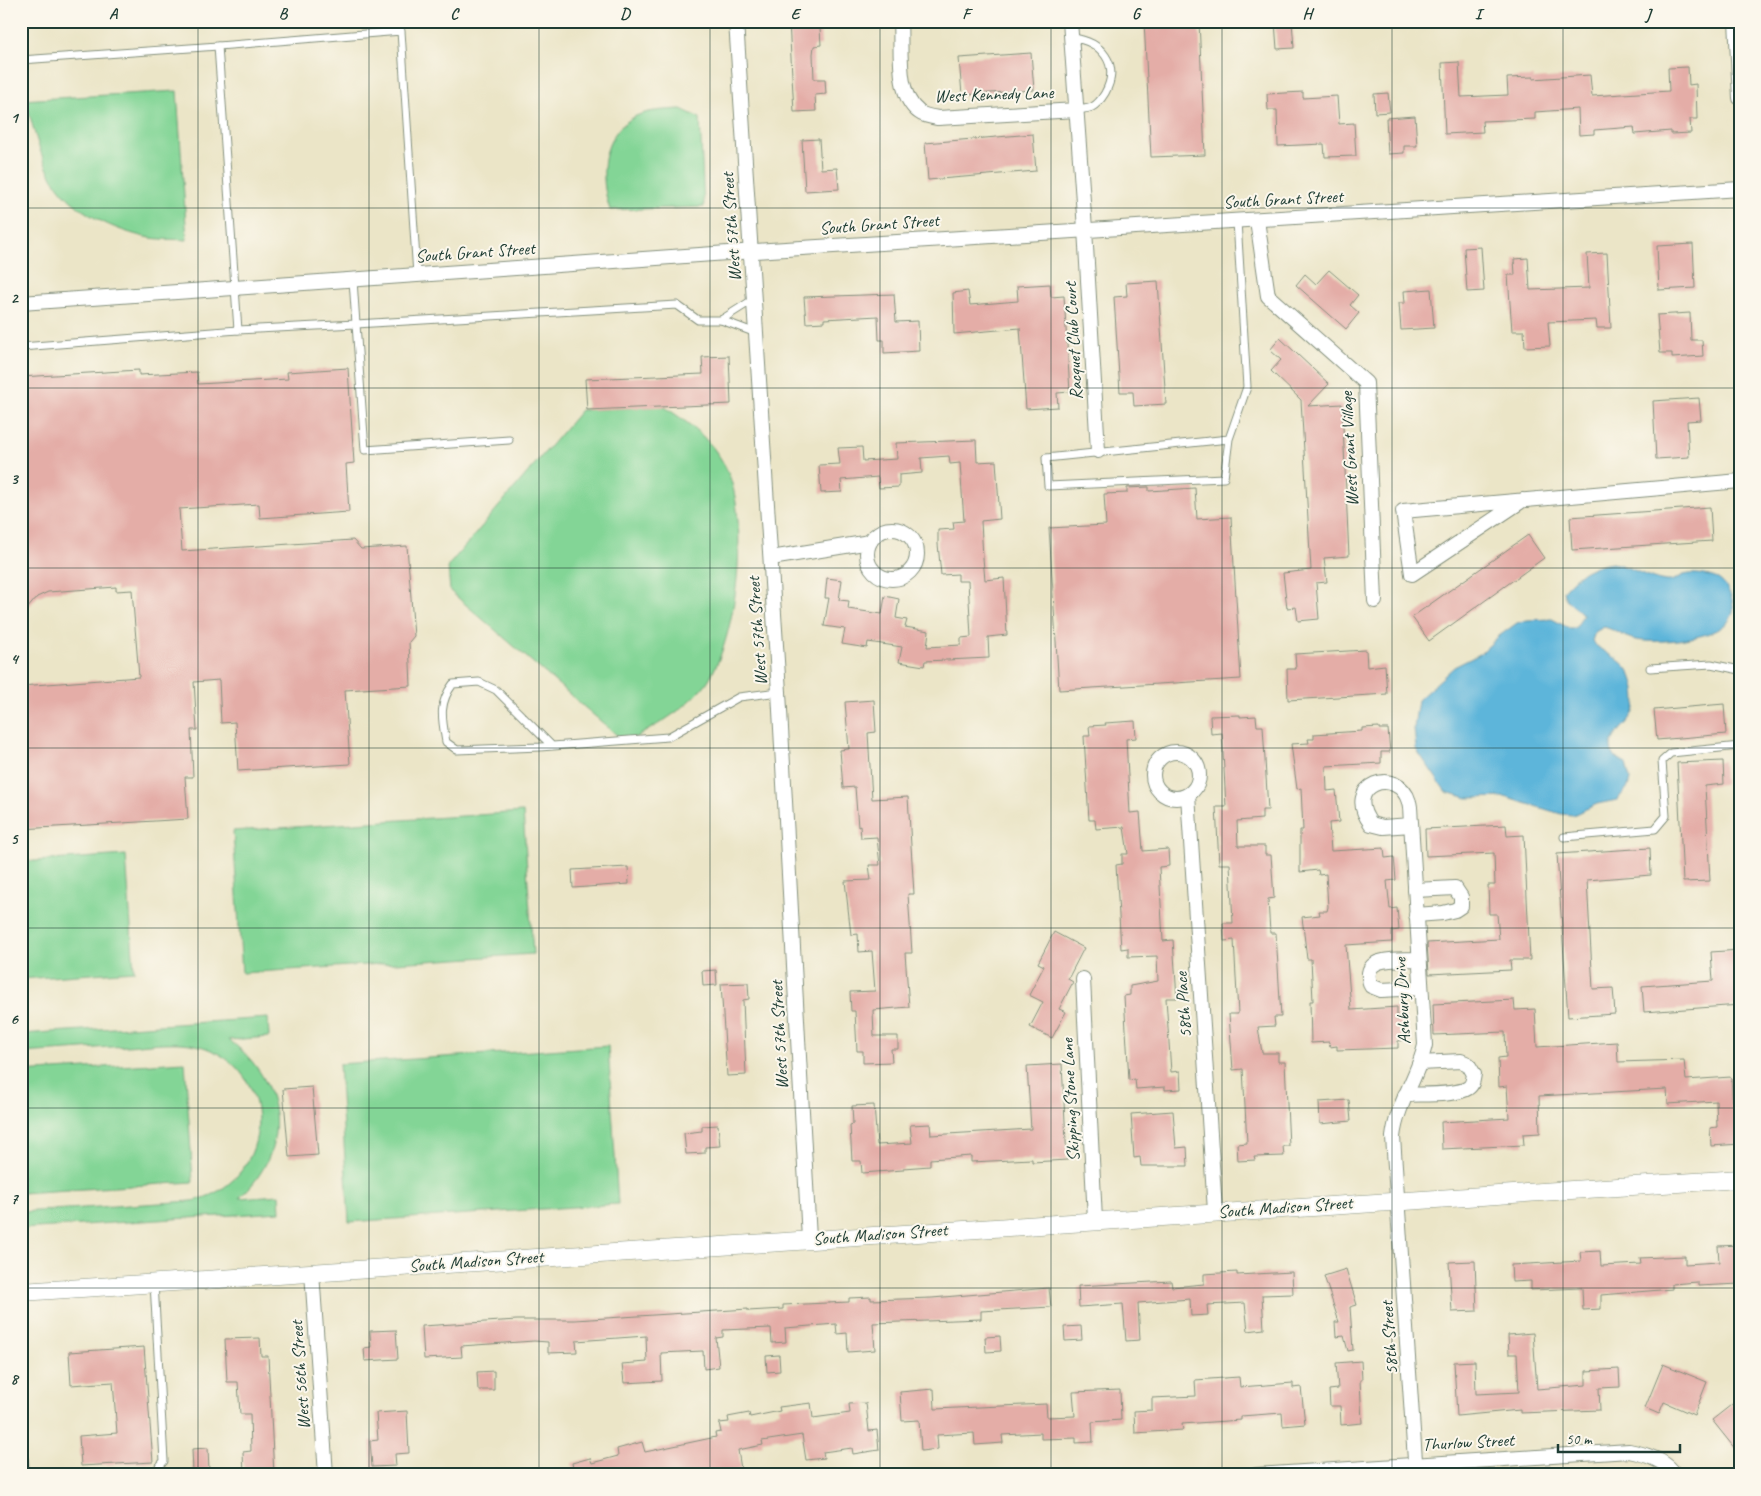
<svg xmlns="http://www.w3.org/2000/svg" width="1761" height="1496" font-family="Caveat,sans-serif">
<style>
.green{fill:#83d596;stroke:#518965}
.water{fill:#5db5da;stroke:#3e7987}
.building{fill:#e4ada7}
.lines{fill:none;stroke-linecap:round;stroke-linejoin:round}
.service-casing{stroke:#85917e;stroke-width:9}
.minor-casing{stroke:#85917e;stroke-width:16}
.tertiary-casing{stroke:#85917e;stroke-width:19}
.service{stroke:#fff;stroke-width:7}
.minor{stroke:#fff;stroke-width:14}
.tertiary{stroke:#fff;stroke-width:18}
.grid{fill:none;stroke:#1f3d34;stroke-width:1;stroke-opacity:0.55}
.labels{text-anchor:middle;stroke-width:4;stroke-linejoin:round;paint-order:stroke}
.street-label{font-size:18px;fill:#1f3d34;stroke:#fbf7ec}
.neatline{fill:none;stroke:#1f3d34;stroke-width:2}
.grid-label{font-size:16px;text-anchor:middle;font-weight:bold;fill:#1f3d34}
</style>
<rect width="100%" height="100%" fill="#fbf7ec"/>
<filter id="ink" filterUnits="userSpaceOnUse"><feTurbulence type="fractalNoise" baseFrequency=".02" numOctaves="2"/><feDisplacementMap in="SourceGraphic" scale="10" xChannelSelector="R" yChannelSelector="G"/><feConvolveMatrix kernelMatrix="1 2 1 2 8 2 1 2 1" color-interpolation-filters="sRGB"/></filter>
<filter id="wash" filterUnits="userSpaceOnUse"><feTurbulence type="fractalNoise" baseFrequency=".0096" numOctaves="4" result="noise"/><feDisplacementMap in="SourceGraphic" scale="20" xChannelSelector="R" yChannelSelector="G"/><feGaussianBlur stdDeviation="1.12" result="paint"/><feColorMatrix in="noise" values="0 0 0 0 0 0 0 0 0 0 0 0 0 0 0 0 0 1.4 0 .05"/><feComposite in="paint" operator="in"/></filter>
<g filter="url(#wash)">
<rect width="100%" height="100%" fill="#ebe5c7"/>
<g class="green">
<path d="M177 91 187 240C174 239 158 240 145 237 107 228 67 208 49 172 38 149 33 126 26 102L21 150V100Z"/>
<path d="M681 109 700 118 704 207 610 210C599 177 600 134 636 116 649 110 666 110 681 109Z"/>
<path d="M663 406C688 422 711 439 725 466 751 514 738 642 705 685 685 711 653 727 626 743L450 591 448 566 581 410Z"/>
<path d="M523 812 533 954 242 973 233 831Z"/>
<path d="M126 855 134 971 21 979V862Z"/>
<path d="M268 1018 269 1037 229 1040C285 1081 293 1150 239 1198L279 1195 280 1212 21 1229V1212L192 1201C271 1185 283 1077 206 1048 182 1039 153 1044 127 1046 92 1048 57 1051 21 1053V1034Z"/>
<path d="M608 1046 618 1204 349 1222 339 1064Z"/>
<path d="M185 1062 193 1182 21 1193V1072Z"/>
</g>
<path class="water" d="M1612 563C1631 566 1648 579 1666 581 1674 582 1678 577 1684 575 1695 572 1708 575 1718 579 1726 584 1732 595 1733 605 1739 640 1658 644 1636 640 1625 638 1616 630 1604 627L1595 632 1592 641C1603 655 1622 657 1630 673 1635 684 1638 701 1634 712 1627 729 1591 746 1626 764L1630 779 1628 787 1617 800 1597 804 1573 815 1561 814 1505 797 1468 798 1446 792 1416 749 1414 728 1418 700 1454 667 1480 654 1499 636 1517 623 1527 620 1552 619 1569 628H1576L1583 615C1577 606 1565 604 1563 591 1579 572 1588 567 1612 563Z"/>
<g id="blocks">
<g class="building">
<path d="M789 21H812L813 28H820L821 45 814 46 813 54 814 79H825L826 94 815 95 816 111 794 112Z"/>
<path d="M1144 21H1199L1205 155 1151 157Z"/>
<path d="M1292 21 1294 48 1277 49 1275 22Z"/>
<path d="M1031 53 1034 90 962 95 959 58Z"/>
<path d="M1459 62 1461 97 1508 95 1507 78 1533 77V79L1590 75 1592 96 1669 91 1668 68 1688 67 1689 85 1696 84 1697 119H1690L1691 133 1671 134V131L1635 134 1634 127 1594 130V134L1579 135 1578 109 1535 112V119L1482 121 1483 132 1445 134 1442 63Z"/>
<path d="M1303 92V98L1337 96 1339 124 1354 123 1356 156 1325 157 1324 144 1278 146 1277 110H1268L1267 94Z"/>
<path d="M1388 93 1390 112 1375 113 1374 94Z"/>
<path d="M1415 116 1417 146H1404V153L1388 154 1386 118Z"/>
<path d="M1033 134 1036 171 928 180 925 143Z"/>
<path d="M819 139 821 169 837 168 839 189 805 191 802 140Z"/>
<path d="M1693 244 1695 288 1659 290 1657 246Z"/>
<path d="M1481 247 1484 291 1467 292 1464 248Z"/>
<path d="M1607 253 1611 328H1597L1596 320 1548 322 1550 346 1525 347 1524 331H1512L1508 275H1515L1514 259 1528 258 1530 290 1589 288 1587 254Z"/>
<path d="M1329 270 1358 295 1350 305 1359 313 1346 329 1296 285 1305 274 1316 284Z"/>
<path d="M1158 281 1166 404 1134 406 1133 392H1120L1114 297 1127 296 1126 283Z"/>
<path d="M1050 284 1051 297 1064 296 1070 392 1057 393 1058 407 1026 409 1020 328 954 334 953 293 968 291 970 305 1018 301 1017 286Z"/>
<path d="M1431 289 1434 328 1401 330 1399 303H1405L1404 291Z"/>
<path d="M894 294 896 322 918 321 919 351 884 353V340H879L878 316 824 319V322L806 323 804 297Z"/>
<path d="M1690 313 1691 340H1702L1703 356 1672 358V353H1660L1657 315Z"/>
<path d="M1280 338 1329 384 1308 406 1342 404 1349 556 1324 558 1327 582 1316 583 1319 619 1298 621 1296 607 1287 608 1283 573 1311 570 1301 400 1271 371 1281 360 1270 350Z"/>
<path d="M729 356 731 404 587 410 585 379 703 374 702 357Z"/>
<path d="M348 368 354 463 346 464 349 512 260 518 259 504 179 509 182 551 353 540 361 549 407 546 414 636 409 642 411 686 345 690 350 764 238 771 235 722 221 723 219 680 194 682 197 730H191L193 777H185L188 819 22 829 21 686 139 677 132 590 116 591V587L48 592 37 597 21 616V377L139 370V375L197 372 198 384 288 379 287 372Z"/>
<path d="M1699 398 1701 420 1687 421 1689 457 1656 459 1653 401Z"/>
<path d="M976 440 977 462 996 461 1000 519 981 521 983 558 985 580 1004 578 1007 635 988 637 989 658 925 661 924 666 899 662 902 647 868 642 867 648 842 644 845 629 824 626 829 598H825L827 578 842 580 839 600 849 601 848 609 882 614 885 596 899 599 896 618 907 620 905 627 929 631 927 647 961 645V638L971 637 968 581H958V574L941 575 938 544V530L954 529 953 522 964 521 960 463 950 464 949 456 921 458 922 473 899 475V487L879 488 878 477 841 480 842 492 821 493 819 465 840 464 838 448 862 447 863 461 897 459 896 443Z"/>
<path d="M1149 487V491L1195 488 1197 519 1231 517 1241 679 1059 690 1049 528 1106 525 1104 494 1127 493V488Z"/>
<path d="M1710 507 1712 541 1572 550 1570 517Z"/>
<path d="M1528 535 1544 558 1429 641 1412 617Z"/>
<path d="M1366 650 1367 667 1385 665 1387 694 1288 700 1287 669H1296L1295 654Z"/>
<path d="M874 700 876 732 868 733 872 799 908 797 914 894H908L912 953H905L909 1007 873 1010 874 1036H898V1049H891L892 1062 863 1063V1051H857L855 1011H851L850 992 875 991 872 951 859 952 858 934 851 935 845 881 871 880 869 865H880L877 837 861 838 860 826 858 827 855 787 843 788 840 750 849 749 845 702Z"/>
<path d="M1724 704 1726 734 1657 740 1654 710Z"/>
<path d="M1240 715V717L1256 716 1257 726H1263L1268 810H1262V819L1237 821 1238 846H1265V855H1271L1274 898 1268 899 1270 933H1276L1281 1017H1274L1275 1026 1258 1027 1262 1053H1278V1062H1285L1289 1146H1283L1284 1156 1254 1157 1255 1160 1238 1161 1237 1144 1247 1143 1243 1069 1233 1070 1229 1014H1238L1234 940 1224 941 1223 923H1233L1230 864H1219L1216 807H1226L1222 733 1211 734 1210 716Z"/>
<path d="M1135 721 1136 738 1126 739 1130 813 1140 812 1143 851 1168 849 1169 866 1159 867 1163 941 1173 940 1177 998H1166L1171 1072 1180 1071 1181 1089 1165 1090V1087L1136 1089 1135 1079 1129 1080 1124 996 1130 995V986L1158 981 1157 956 1128 957V948L1121 949 1116 865 1122 864V854H1128L1124 827 1096 829 1095 820H1089L1084 736H1090L1089 726 1106 725 1105 723Z"/>
<path d="M1379 727V729H1388L1390 752H1381V763L1326 766 1327 791 1336 790 1339 822 1329 823 1331 851 1384 848 1385 858 1394 857 1396 880 1387 881 1390 909 1397 908 1399 930 1392 931V942L1346 945 1351 1010 1397 1007V1020L1404 1019 1406 1040 1398 1041V1048L1337 1050V1046L1330 1047 1329 1042 1311 1043 1310 1001H1313L1311 959H1307L1302 917 1320 915 1319 911H1327L1328 907 1326 874 1319 875 1318 870 1300 872V830H1303L1301 788 1297 789 1291 744 1309 743 1308 739H1314V734L1362 731V728Z"/>
<path d="M1723 761 1724 784 1705 786 1710 881 1683 882 1677 763Z"/>
<path d="M1506 825 1507 836 1524 835 1530 960H1510L1511 970 1429 974 1427 943 1499 939 1497 914H1489L1488 885H1495L1494 853 1426 856 1425 829Z"/>
<path d="M1650 848 1651 875 1587 880 1593 989 1613 988 1615 1014 1568 1017 1557 854Z"/>
<path d="M628 867 629 884 573 888 572 870Z"/>
<path d="M1054 932 1084 948 1068 979 1073 982 1059 1009 1066 1012 1052 1038 1030 1027 1043 1002 1029 995 1044 966 1038 963Z"/>
<path d="M1740 950V1005L1644 1012 1642 986 1713 981 1711 952Z"/>
<path d="M716 970 717 985 703 986 702 971Z"/>
<path d="M748 983 749 999 743 1000 746 1075 727 1076 721 984Z"/>
<path d="M1514 1000 1515 1010 1535 1009 1537 1047 1617 1042 1618 1062 1684 1060 1686 1080 1731 1077 1733 1109H1735L1737 1127 1740 1126V1144L1711 1146 1710 1128 1717 1127 1716 1101 1668 1104 1667 1089 1539 1096 1540 1133 1523 1134 1524 1145 1442 1149 1441 1122 1509 1118 1507 1086 1499 1087 1498 1058 1506 1057 1505 1032 1434 1035 1433 1004Z"/>
<path d="M1062 1064 1067 1160 1032 1162V1159L971 1162V1156L930 1159V1166L903 1168V1170L862 1173 861 1161H852L850 1125 853 1124 852 1106 874 1105 877 1145 912 1143 910 1125 930 1124 931 1135 1031 1129 1027 1066Z"/>
<path d="M312 1087 318 1155 289 1157 283 1089Z"/>
<path d="M1349 1100 1351 1121 1320 1124 1319 1102Z"/>
<path d="M1173 1111 1176 1148 1187 1147 1188 1166H1141L1140 1157 1134 1158 1131 1114Z"/>
<path d="M718 1125 720 1146 705 1147V1153L686 1154 684 1133 702 1131V1126Z"/>
<path d="M1740 1245V1284L1698 1286V1282L1672 1284V1289L1601 1295V1309L1583 1310 1582 1288 1531 1290V1281L1512 1282 1511 1265 1581 1261 1580 1252 1600 1251 1601 1266 1641 1264 1640 1258 1685 1256V1264L1719 1262 1718 1246Z"/>
<path d="M1475 1261 1477 1311 1452 1312 1449 1262Z"/>
<path d="M1346 1269 1357 1305 1350 1307 1353 1350 1348 1351 1344 1336 1336 1337 1335 1322H1339L1324 1276Z"/>
<path d="M1237 1272V1275L1292 1272 1293 1294 1262 1295 1264 1329 1248 1331 1245 1303 1207 1305 1208 1315 1191 1316 1190 1299 1138 1303 1140 1340 1126 1341 1123 1304 1079 1307 1078 1286 1171 1281 1172 1287 1204 1284V1274Z"/>
<path d="M1049 1288 1051 1307 981 1311V1319L873 1323 875 1350 848 1352 847 1333 837 1334 836 1324 785 1328 786 1342 772 1343 771 1328 723 1330V1337L716 1338 719 1367 704 1369 703 1351 661 1353 662 1381 624 1383 622 1364 647 1362 646 1336 576 1341 577 1352 548 1353V1342L534 1341 461 1346 462 1357 424 1359 422 1326 517 1320H575L748 1309V1311L783 1309V1305L849 1302V1298L871 1297V1300L932 1298Z"/>
<path d="M1081 1326 1082 1340 1065 1341 1064 1327Z"/>
<path d="M396 1330 398 1359 365 1361 364 1348 371 1347 370 1331Z"/>
<path d="M1533 1333 1537 1389 1586 1385V1371L1619 1369 1620 1387 1599 1388 1600 1410 1520 1413V1410L1457 1416 1454 1362 1475 1361 1476 1394 1519 1392 1517 1354H1509L1508 1335Z"/>
<path d="M1000 1336 1001 1351 986 1352 985 1337Z"/>
<path d="M260 1338 261 1356H268L274 1475H244L243 1452 251 1451 250 1414H240L238 1382H227L225 1339Z"/>
<path d="M144 1347 153 1462 81 1466 79 1436 117 1433 113 1382 71 1385 69 1352Z"/>
<path d="M779 1355 780 1371 767 1372 766 1356Z"/>
<path d="M1361 1361 1362 1380H1360L1362 1423 1341 1425 1340 1406H1330L1329 1390 1338 1389 1336 1363Z"/>
<path d="M1663 1364 1707 1382 1694 1415 1664 1402 1659 1414 1645 1408Z"/>
<path d="M494 1371V1390H478L477 1372Z"/>
<path d="M1239 1377 1240 1387 1293 1383V1388L1301 1387 1305 1424 1283 1426 1282 1413 1241 1416V1420L1182 1424 1183 1430 1135 1433 1134 1411 1152 1410V1398L1196 1396 1195 1380Z"/>
<path d="M934 1389 935 1409 1046 1404 1047 1417 1075 1416 1073 1392 1120 1390 1121 1420 1092 1422 1093 1442 1076 1443V1438L1041 1439V1433L1002 1435 1003 1443 975 1445 974 1433 937 1435 938 1449 921 1451 919 1420 902 1421 900 1392Z"/>
<path d="M1740 1398V1455L1712 1420Z"/>
<path d="M811 1403 813 1418 850 1413 849 1404 866 1403 869 1431 877 1430 879 1450 853 1454 852 1448 823 1452 824 1458 806 1460 802 1435 762 1441 763 1445 738 1450 741 1469 709 1475H565L564 1470 573 1468 572 1463 590 1458 592 1463 618 1456 617 1449 642 1442 645 1452 716 1437 715 1433 721 1432 719 1423 729 1422 728 1417 749 1413 750 1417 780 1411 779 1407Z"/>
<path d="M407 1411 409 1453 395 1454 396 1466 372 1467 370 1441 378 1440 376 1413Z"/>
<path d="M208 1448 209 1470 193 1472 192 1449Z"/>
</g>
</g>
</g>
<g filter="url(#ink)">
<use href="#blocks" fill-opacity="0" stroke="#85917e" stroke-width="1"/>
<g class="lines">
<g class="service-casing">
<g id="service">
<path d="M1072 38C1101 41 1121 64 1105 93 1102 98 1098 104 1092 107 1088 109 1082 109 1077 110"/>
<path d="M21 60 218 46"/>
<path d="M353 280 356 324 677 305 698 320H721"/>
<path d="M754 299 721 320 756 333"/>
<path d="M238 330 218 46 401 31 417 275"/>
<path d="M21 347 238 330 356 324 365 450 509 440"/>
<path d="M1229 439 1224 478 1048 486 1046 458 1229 439 1247 387 1237 221"/>
<path d="M1650 668 1711 664 1740 670"/>
<path d="M552 746 496 690 479 682 453 684C438 704 442 719 446 742L457 750 540 747 668 737 739 697 779 692"/>
<path d="M1564 837 1655 829 1666 816 1662 761 1671 753 1740 746"/>
<path d="M152 1475 164 1461 154 1283"/>
</g>
</g>
<g class="minor-casing">
<g id="minor">
<path d="M736 21 779 692 809 1239"/>
<path d="M900 21C902 48 895 94 919 112 924 116 932 117 938 118L1077 110"/>
<path d="M1070 21 1085 229 1098 451"/>
<path d="M1736 21 1740 98"/>
<path d="M1257 220 1268 296 1366 383 1375 601"/>
<path d="M21 303 770 250 1740 189"/>
<path d="M1523 500 1412 574 1403 511 1740 481"/>
<circle cx="892" cy="554" r="25"/>
<path d="M771 558 870 542"/>
<circle cx="1176" cy="775" r="23"/>
<path d="M1188 795 1215 1211"/>
<path d="M1411 825 1383 827 1371 824C1341 784 1398 765 1409 802 1411 808 1410 816 1411 822L1425 1045C1418 1077 1397 1103 1393 1137L1416 1475"/>
<path d="M1415 890 1455 888 1461 897V906L1455 910 1443 913 1416 915"/>
<path d="M1419 959C1398 960 1359 954 1371 986L1381 990 1421 988"/>
<path d="M1083 979 1095 1220"/>
<path d="M1405 1095C1421 1094 1456 1096 1468 1088 1473 1085 1473 1079 1474 1074L1468 1064 1461 1061 1420 1063"/>
<path d="M312 1272 326 1475"/>
<path d="M21 1460 22 1475"/>
<path d="M1256 1475 1629 1451C1645 1454 1667 1461 1675 1475"/>
</g>
</g>
<g class="tertiary-casing">
<path id="tertiary" d="M21 1292 1740 1179"/>
</g>
<use href="#service" class="service"/>
<use href="#minor" class="minor"/>
<use href="#tertiary" class="tertiary"/>
</g>
</g>
<path class="grid" d="M198 21V1475M369 21V1475M539 21V1475M710 21V1475M880 21V1475M1051 21V1475M1222 21V1475M1392 21V1475M1563 21V1475M21 208H1740M21 388H1740M21 568H1740M21 748H1740M21 928H1740M21 1108H1740M21 1288H1740"/>
<g class="labels">
<g class="street-label">
<text transform="translate(994 94) rotate(-2)" y="6">West Kennedy Lane</text>
<text transform="translate(1283 199) rotate(-3)" y="6">South Grant Street</text>
<text transform="translate(879 224) rotate(-4)" y="6">South Grant Street</text>
<text transform="translate(731 227) rotate(-94)" y="6">West 57th Street</text>
<text transform="translate(475 252) rotate(-4)" y="6">South Grant Street</text>
<text transform="translate(1073 341) rotate(-93)" y="6">Racquet Club Court</text>
<text transform="translate(1349 449) rotate(-93)" y="6">West Grant Village</text>
<text transform="translate(757 631) rotate(-94)" y="6">West 57th Street</text>
<text transform="translate(1402 1001) rotate(-93)" y="6">Ashbury Drive</text>
<text transform="translate(1183 1005) rotate(-94)" y="6">58th Place</text>
<text transform="translate(779 1035) rotate(-93)" y="6">West 57th Street</text>
<text transform="translate(1070 1100) rotate(-93)" y="6">Skipping Stone Lane</text>
<text transform="translate(1285 1207) rotate(-4)" y="6">South Madison Street</text>
<text transform="translate(880 1234) rotate(-4)" y="6">South Madison Street</text>
<text transform="translate(476 1261) rotate(-4)" y="6">South Madison Street</text>
<text transform="translate(1389 1338) rotate(-94)" y="6">58th Street</text>
<text transform="translate(300 1375) rotate(-94)" y="6">West 56th Street</text>
<text transform="translate(1468 1442) rotate(-3)" y="6">Thurlow Street</text>
</g>
</g>
<rect width="1761" height="1496" fill="none" stroke="#fbf7ec" stroke-width="55"/>
<path d="M1558 1444v8h122v-8" fill="none" stroke="#1f3d34" stroke-width="2.5"/>
<text x="1566" y="1444" font-size="15" fill="#1f3d34" stroke="#fbf7ec" stroke-width="4" paint-order="stroke">50 m</text>
<rect x="28" y="28" width="1706" height="1440" class="neatline"/>
<g class="grid-label">
<text x="113" y="19">A</text>
<text x="283" y="19">B</text>
<text x="454" y="19">C</text>
<text x="625" y="19">D</text>
<text x="795" y="19">E</text>
<text x="966" y="19">F</text>
<text x="1136" y="19">G</text>
<text x="1307" y="19">H</text>
<text x="1478" y="19">I</text>
<text x="1648" y="19">J</text>
<text x="14" y="123">1</text>
<text x="14" y="303">2</text>
<text x="14" y="484">3</text>
<text x="14" y="664">4</text>
<text x="14" y="844">5</text>
<text x="14" y="1024">6</text>
<text x="14" y="1204">7</text>
<text x="14" y="1384">8</text>
</g>
</svg>
